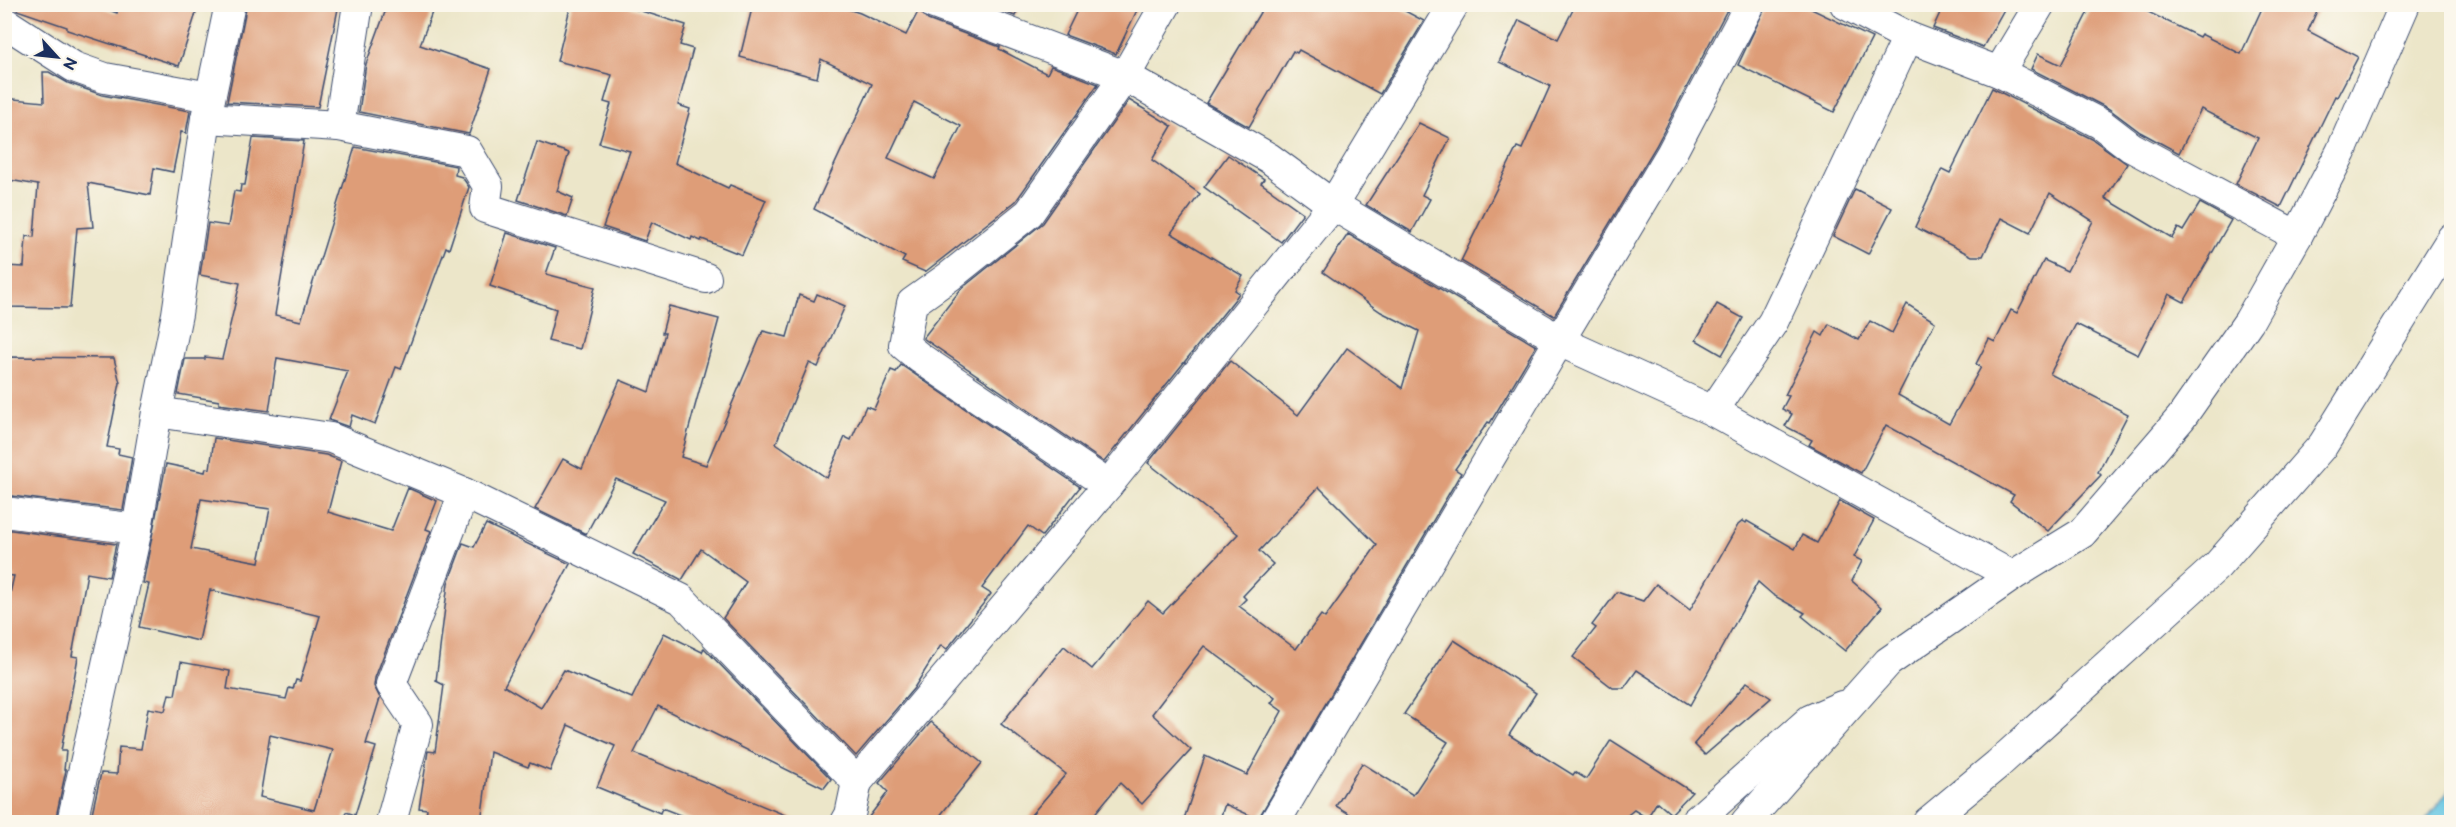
<svg xmlns="http://www.w3.org/2000/svg" width="2456" height="827" font-family="'Balsamiq Sans',sans-serif">
<style>
.water{fill:#65c6e3;stroke:#407aa0;stroke-width:1.5}
.building{fill:#de9d78;fill-rule:evenodd}
.lines{fill:none;stroke-linecap:round;stroke-linejoin:round}
.minor-casing{stroke:#3a4a6e;stroke-width:32}
.minor{stroke:#fff;stroke-width:30}
</style>
<rect width="100%" height="100%" fill="#fbf7ec"/>
<filter id="ink" filterUnits="userSpaceOnUse"><feTurbulence type="fractalNoise" baseFrequency=".0167" numOctaves="2"/><feDisplacementMap in="SourceGraphic" scale="12" xChannelSelector="R" yChannelSelector="G"/><feConvolveMatrix kernelMatrix="1 2 1 2 8 2 1 2 1" color-interpolation-filters="sRGB"/></filter>
<filter id="wash" filterUnits="userSpaceOnUse"><feTurbulence type="fractalNoise" baseFrequency=".008" numOctaves="4" result="noise"/><feDisplacementMap in="SourceGraphic" scale="24" xChannelSelector="R" yChannelSelector="G"/><feGaussianBlur stdDeviation="1.35" result="paint"/><feColorMatrix in="noise" values="0 0 0 0 0 0 0 0 0 0 0 0 0 0 0 0 0 1.4 0 .05"/><feComposite in="paint" operator="in"/></filter>
<g filter="url(#wash)">
<rect width="100%" height="100%" fill="#ece6c9"/>
<path class="water" d="M2451 788V822H2424Z"/>
<g id="blocks">
<g class="building">
<path d="M15 4H92L117 13 119 4H199L179 66 67 30V27L17 10Z"/>
<path d="M247 4H339L318 107 227 102Z"/>
<path d="M388 4H435L420 45 491 69 469 134 359 112 366 64Z"/>
<path d="M571 4H619L686 25 680 45 693 49 678 105 690 109 675 163 728 188 730 185 766 200 742 255 702 239 701 241 692 237 691 240 652 222 645 241 603 227 630 151 599 143 611 104 604 102 612 75 557 61Z"/>
<path d="M753 4H832L860 13 906 35 919 10 928 20 1000 47 999 49 1047 74 1051 66 1098 84 1016 201 925 272 902 262 905 257 814 209 872 84 821 59 817 78 740 57ZM914 102 961 126 934 179 888 158Z"/>
<path d="M984 4H1021L1015 16Z"/>
<path d="M1080 4H1140L1116 54 1065 35Z"/>
<path d="M1265 4H1392L1424 21 1380 94 1299 50 1297 53 1293 51 1249 127 1206 103Z"/>
<path d="M1576 4H1730L1656 146 1554 316 1461 261 1517 147 1522 149 1550 86 1499 62 1519 20 1558 39Z"/>
<path d="M1767 4H1801L1872 38 1834 112 1738 65Z"/>
<path d="M1944 4H2007L1983 47 1933 28Z"/>
<path d="M2092 4H2152L2148 12 2199 37 2201 34 2241 54 2264 4H2320L2308 31 2358 57 2337 97 2335 96 2281 207 2236 184 2258 138 2201 109 2179 153 2140 132 2109 109 2031 69 2038 54 2061 65Z"/>
<path d="M43 72H49L68 83 102 95 190 111 186 133 181 132 173 172 154 168 150 195 88 183 93 227 77 228 70 308 4 307V266L24 267 26 236 34 237 38 185 4 179V98L44 102Z"/>
<path d="M1992 88 2092 139 2127 164 2105 198 2172 238 2178 228 2183 231 2200 203 2231 220 2184 302 2169 294 2138 355 2076 324 2050 374 2128 414 2098 472 2101 475 2048 531 2010 501 2014 495 1886 425 1861 473 1809 445 1812 440 1785 426 1792 414 1782 409 1789 396 1785 395 1817 332 1823 336 1829 324 1859 340 1870 321 1892 333 1907 304 1935 322 1898 395 1949 424 1981 367 1976 364 1989 339 1995 342 2011 310 2017 313 2044 260 2067 271 2093 221 2050 193 2030 233 2001 218 1983 256H1972L1915 227 1942 169 1950 173Z"/>
<path d="M1129 100 1172 126 1152 160 1200 194 1171 233 1243 276 1235 290 1239 293 1235 299 1104 462 923 338 961 289 1043 223Z"/>
<path d="M1419 123 1450 138 1422 195 1430 199 1412 232 1366 205Z"/>
<path d="M253 138 304 141 275 315 301 321 355 147 456 166 455 175 462 177 469 187 449 249 446 247 401 369 396 367 375 424 352 415 349 427 329 420 348 371 277 358 269 411 219 404V401L178 394 185 359H205V357L222 359 240 283 200 275 208 223 228 226 234 191 240 192 241 185H245Z"/>
<path d="M537 142 569 153 557 191 573 198 567 216 518 200Z"/>
<path d="M1228 155 1264 179 1261 183 1303 213 1281 242 1204 187Z"/>
<path d="M1855 189 1892 208 1868 254 1833 236Z"/>
<path d="M507 233 555 248 546 274 595 287 580 349 548 341 556 309 490 286Z"/>
<path d="M1348 234 1536 346 1490 423 1488 422 1455 469 1461 473 1258 819 1225 804 1219 822H1183L1205 756 1247 775 1282 711 1271 703 1275 698 1204 646 1152 714 1191 750 1142 804 1120 783 1088 822H1025L1066 774 1001 724 1064 646 1092 669 1148 601 1163 613 1238 534 1148 463 1230 361 1298 415 1347 348 1402 388 1419 331 1381 312 1323 272ZM1319 487 1377 545 1325 618 1321 615 1296 649 1239 606 1246 599 1243 596 1273 564 1259 551Z"/>
<path d="M817 294 845 306 818 367 809 363 776 443 827 478 845 437 851 440 866 406 874 409 891 370 896 372 901 365 1080 487 1042 536 1028 526 982 588 991 594 947 649 941 645 914 688 856 756 723 618 746 582 701 549 682 580 633 554 665 500 616 479 586 534 535 509 563 459 582 469 620 380 649 392 665 333H662L669 306 719 319 681 457 706 465 763 331 787 337 799 295 814 301Z"/>
<path d="M1717 304 1743 318 1722 355 1696 340Z"/>
<path d="M4 357 114 358 120 383 107 447 119 449 118 454 132 457 123 510 4 495Z"/>
<path d="M214 438 326 455 341 461 328 512 391 531 408 488 437 501 426 529 431 531 375 678 374 686 380 698 366 744 376 747 355 815 346 812 343 822H90L101 773 117 774 119 747 141 749 148 708 165 711 169 694 175 695 181 662 230 671 227 689 286 699 289 688 293 689 296 680 300 681 320 616 210 590 199 641 139 627 149 584 143 583 166 464 205 472 206 468 210 469ZM201 499 270 509 259 562 191 549ZM270 735 333 750 314 810 260 797Z"/>
<path d="M1840 501 1874 520 1854 557 1862 561 1852 581 1882 607 1845 651 1802 616 1805 613 1773 595 1758 582 1690 705 1637 670 1624 688H1613L1573 657 1596 628 1592 625 1617 592 1643 601 1656 584 1690 610 1738 525 1743 521 1746 523 1747 521 1795 549 1802 535 1817 543Z"/>
<path d="M486 524 570 564 504 686 541 708 564 670 632 698 664 633 702 652 704 648 831 779 824 788 658 706 634 753 802 822H698L662 808 660 813 597 787 615 746 568 725 550 771 530 763 528 767 490 752 481 822H425L427 809 419 808 428 751 435 752 444 685 436 681 448 583 463 543 474 547Z"/>
<path d="M4 529 116 544 109 577 87 573 72 656 78 657 61 751H66L64 770H66L55 822H4V620L14 576 4 575Z"/>
<path d="M1454 640 1536 693 1509 735 1573 775 1575 772 1586 779 1611 740 1692 792 1671 814 1657 802 1647 818 1634 810 1619 822H1363L1336 806 1362 763 1413 795 1448 742 1404 714Z"/>
<path d="M1747 682 1771 698 1705 755 1694 744Z"/>
<path d="M931 722 982 763 935 822H865L888 792 879 783Z"/>
</g>
</g>
</g>
<g filter="url(#ink)">
<use href="#blocks" fill-opacity="0" stroke="#3a4a6e" stroke-width="1.5"/>
<g class="lines">
<g class="minor-casing">
<g id="minor">
<path d="M934 4 1125 76 1269 158 1333 205 1543 330 1559 341 1713 411 2012 576"/>
<path d="M1845 4 1908 37 1999 72 2101 124 2131 147 2297 236"/>
<path d="M4 22 74 67 105 78 210 97"/>
<path d="M1999 72 2040 4"/>
<path d="M206 118 339 126 358 4"/>
<path d="M339 126 467 151 488 186 485 208 706 278"/>
<path d="M1713 411 1773 322 1908 37"/>
<path d="M157 412 331 438 464 493 681 599 857 782"/>
<path d="M1108 485 920 358 904 345 912 303 950 276 1029 213 1125 76 1166 4"/>
<path d="M4 512 137 529"/>
<path d="M72 822 137 529 157 412 177 314 206 118 230 4"/>
<path d="M391 822 418 724 391 684 464 493"/>
<path d="M846 822 850 815 857 782 1108 485 1333 205 1454 4"/>
<path d="M1275 822 1559 341 1671 154 1750 4"/>
<path d="M1695 822 1810 720 1842 706"/>
<path d="M1746 822 1888 662 2012 576 2082 533 2181 418 2249 321 2297 236 2341 152 2405 4"/>
<path d="M1928 822 1998 764 2217 566 2323 445 2452 238"/>
</g>
</g>
<use href="#minor" class="minor"/>
</g>
</g>
<rect width="2456" height="827" fill="none" stroke="#fbf7ec" stroke-width="24"/>
<g transform="translate(57 57) rotate(117)" stroke="#fbf7ec" stroke-width="4.5" paint-order="stroke">
<path d="M0-4.5L10 22L0 15L-10 22Z" fill="#1b2f5e"/>
<text y="-9" font-size="16" font-weight="bold" text-anchor="middle" fill="#1b2f5e">N</text>
</g>
</svg>
